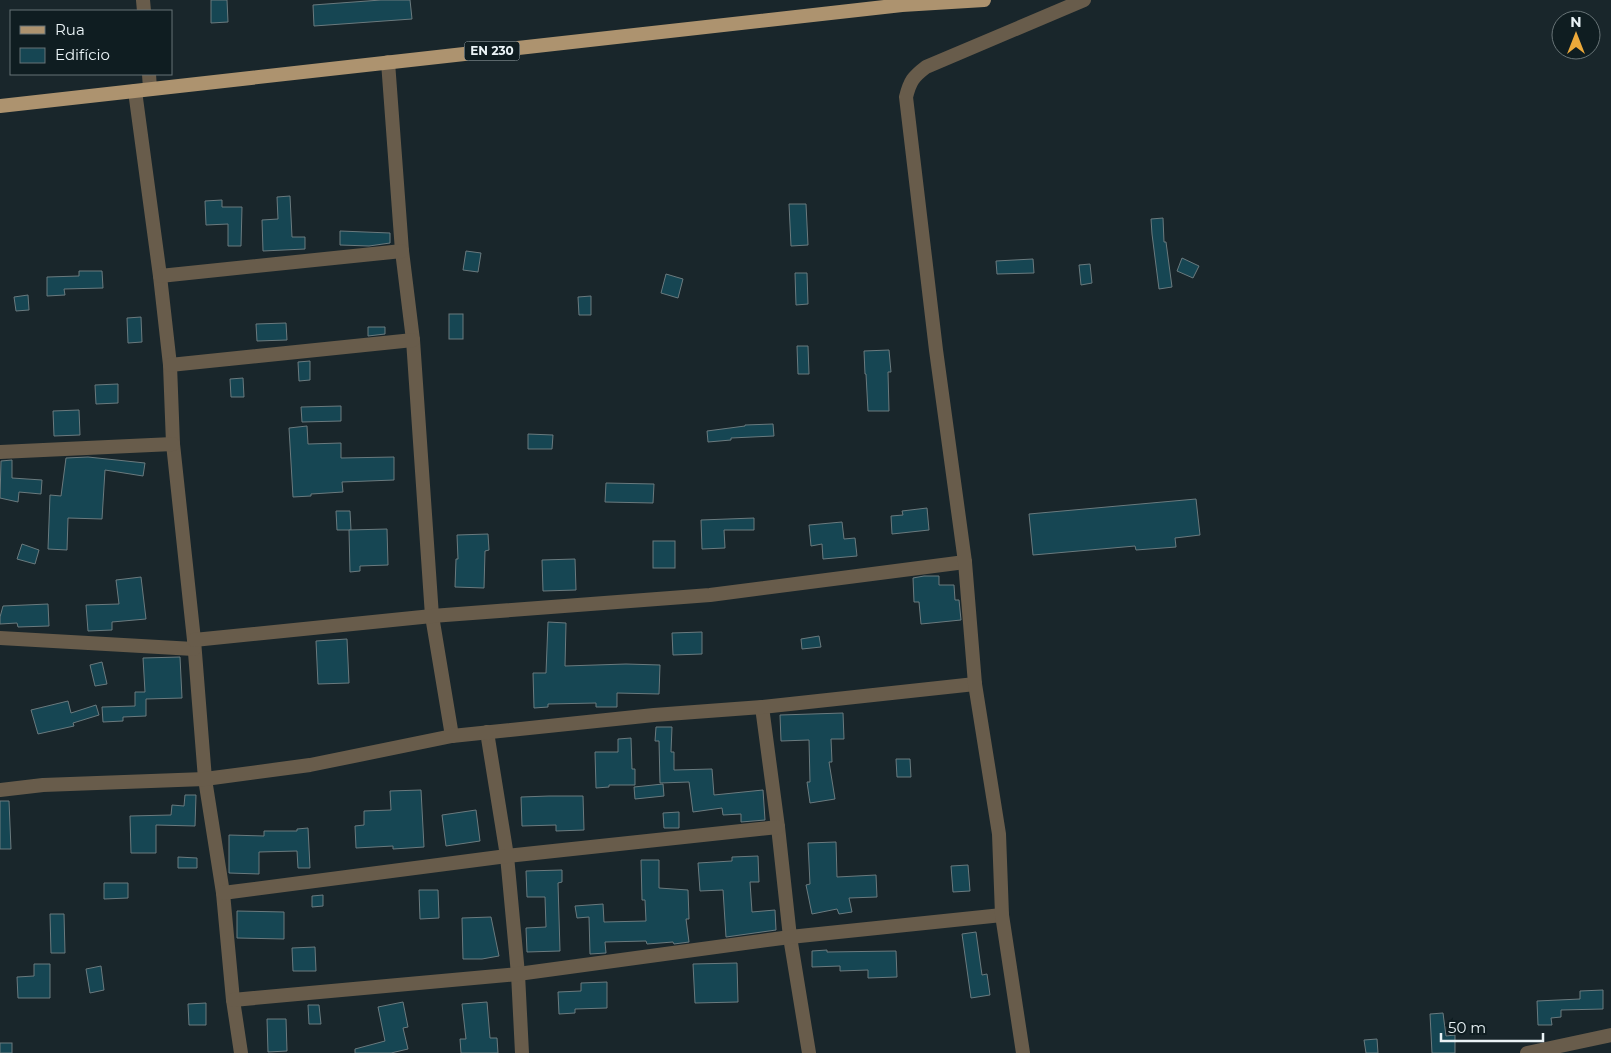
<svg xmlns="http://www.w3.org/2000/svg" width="1611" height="1053" font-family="Montserrat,sans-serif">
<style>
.building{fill:#164653;stroke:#6a7a7e}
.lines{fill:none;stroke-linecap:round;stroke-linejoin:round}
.minor{stroke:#685c4b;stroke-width:14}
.primary{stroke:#ad936f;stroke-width:14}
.labels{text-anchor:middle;stroke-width:4;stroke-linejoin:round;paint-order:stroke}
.shield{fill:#0f1d21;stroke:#a8b3b6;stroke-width:1}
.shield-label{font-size:12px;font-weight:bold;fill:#eaf3f6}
</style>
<rect width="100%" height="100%" fill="#19262b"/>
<g class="building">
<path d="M211 0H227L228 22 211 23Z"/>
<path d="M381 0H410L412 19 314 26 313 5Z"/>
<path d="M290 196 292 237H305V249L263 251 262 220 278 219 277 197Z"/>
<path d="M222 200V207H242L241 246H228V224L206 225 205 201Z"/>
<path d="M789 204H806L808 245 791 246Z"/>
<path d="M1163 218 1164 242H1166L1172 287 1159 289 1152 234 1151 219Z"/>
<path d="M340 231 390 233V243L369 246 340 245Z"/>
<path d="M466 251 481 253 478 272 463 270Z"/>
<path d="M1182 258 1199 266 1193 278 1177 271Z"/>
<path d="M1033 259 1034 273 997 274 996 261Z"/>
<path d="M1090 264 1092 283 1081 285 1079 265Z"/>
<path d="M79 271H102L103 288 64 289 65 295 47 296V277L79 276Z"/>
<path d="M795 273H807L808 304 796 305Z"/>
<path d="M666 274 683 279 678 298 661 293Z"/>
<path d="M28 295 29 310 16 311 14 297Z"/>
<path d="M591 296V315H579L578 297Z"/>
<rect x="449" y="314" width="14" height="25"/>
<path d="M141 317 142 342 128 343 127 318Z"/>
<path d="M286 323 287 340 257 341 256 324Z"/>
<path d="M368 327H385V334L368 336Z"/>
<path d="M797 346H808L809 374H798Z"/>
<path d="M889 350 891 372H888L889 411H868L866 374H865L864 351Z"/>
<path d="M310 361V380L299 381 298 362Z"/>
<path d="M243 378 244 397H231L230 379Z"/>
<path d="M118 384V403L96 404 95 385Z"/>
<path d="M341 406V421L302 422 301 407Z"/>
<path d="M79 410 80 435 54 436 53 411Z"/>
<path d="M773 424 774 436 731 438V440L708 442 707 431 745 426V425Z"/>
<path d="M307 426 308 444 341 443V458L394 457V480L342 482 343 492 311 494V496L293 497 289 428Z"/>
<path d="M528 434 553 435 552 449H528Z"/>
<path d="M88 457 145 463 143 476 105 470 102 519 68 518 67 550 48 549 50 495 61 496 66 458Z"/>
<path d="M12 460V478L42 480 41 494 19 492 18 502 0 498 1 461Z"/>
<path d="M606 483 654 484 653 503 605 502Z"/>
<path d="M1196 499 1200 535 1175 538 1176 547 1136 550 1135 546 1033 555 1029 514Z"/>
<path d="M927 508 929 530 892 534 891 516 903 515 902 511Z"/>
<path d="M336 511H350L351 530H337Z"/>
<path d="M754 518V530H724L725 548 702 549 701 520Z"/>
<path d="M842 522 844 539 855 538 857 556 823 559 822 544 811 546 809 525Z"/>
<path d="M387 529 388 565 360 566V571L350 572 349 530Z"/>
<path d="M488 534 489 550 485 551 484 588 455 587 456 559H458L457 535Z"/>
<rect x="653" y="541" width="22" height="27"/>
<path d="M22 544 39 550 35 564 17 559Z"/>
<path d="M575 559 576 590 543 591 542 560Z"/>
<path d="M924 576H939V585H954L955 600H959L961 620 921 624 919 602H914L913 578Z"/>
<path d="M141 577 146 619 112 622V630L88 631 86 605 119 604 116 580Z"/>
<path d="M48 604 49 626 18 627 17 623 0 624V617L3 606Z"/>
<path d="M548 622 566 623 565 666 626 664 660 665 659 694 617 693V707H596V703L548 704V707L534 708 533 673H546Z"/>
<path d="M702 632V654L673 655 672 633Z"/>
<path d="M819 636 821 647 802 649 801 639Z"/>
<path d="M347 639 349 683 318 684 316 641Z"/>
<path d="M180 657 182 698 146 699V716L123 717V721L103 722 102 707 135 706V692H145L143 658Z"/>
<path d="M102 662 107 684 95 686 90 665Z"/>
<path d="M68 701 71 713 96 705 99 715 73 723 74 726 38 734 31 710Z"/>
<path d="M843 713 844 739H831L832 762H829L835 799 810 803 807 782H810L809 740 781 741 780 715Z"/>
<path d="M656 727H672L671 752H674V770L712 769 714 795 763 790 765 820 741 822V814L723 815 722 808 693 812 689 782 660 783 659 741H655Z"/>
<path d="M631 738 632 769H635V785H609V787L596 788 595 752H618V739Z"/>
<path d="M896 759H910L911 777H897Z"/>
<path d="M663 784 664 796 635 799 634 787Z"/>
<path d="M421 790 424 847 393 849V846L356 848 355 826 364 825V811L391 810 390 791Z"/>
<path d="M185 795H196L195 826 156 825V853H131L130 816 171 815 172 805 184 806Z"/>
<path d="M549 796H583L584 830 556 831V825L522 826 521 797Z"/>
<path d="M0 801H9L11 849H0Z"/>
<path d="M476 810 480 841 446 846 442 815Z"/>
<path d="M679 812V828H664L663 813Z"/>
<path d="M308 828 310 868H298L297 851 259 852V874L229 873V835L264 836V831H297V829Z"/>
<path d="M836 842 837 877 876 875 877 897 849 898 852 912 839 914 837 909 812 914 806 885 810 884 808 843Z"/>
<path d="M758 856 759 882H750L752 912 775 910 776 930 726 937 723 890 700 891 698 863 732 861V857Z"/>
<path d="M178 857 197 858V868H178Z"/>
<path d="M641 860H659V888L688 890 689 919H686L689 942 674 944 673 942 647 944 646 941 605 942 606 953 590 954 589 917 577 918 575 906 603 904 604 922 646 921 645 900H642Z"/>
<path d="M968 865 970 891 953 892 951 866Z"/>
<path d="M562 870V882L558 883 560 951 527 952 526 928 546 927 545 897H527L526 871Z"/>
<path d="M104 883H128V898L104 899Z"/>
<path d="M419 890H438L439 918 420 919Z"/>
<path d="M323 895V906L312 907V896Z"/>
<path d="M237 911 284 912V939L237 938Z"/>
<path d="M50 914H64L65 953H51Z"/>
<path d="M491 917 499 956 482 959H463L462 918Z"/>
<path d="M976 932 982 975 987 974 990 995 971 998 962 934Z"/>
<path d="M315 947 316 971H293L292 948Z"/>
<path d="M827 950V952L896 951 897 977 868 978V970L840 971V966L812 967V951Z"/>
<path d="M737 963 738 1002 695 1003 693 964Z"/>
<path d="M34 964H50V998H18L17 977 34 976Z"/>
<path d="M101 966 104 990 90 993 86 969Z"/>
<path d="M607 982V1008L575 1009V1013L559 1014 558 992 581 991V983Z"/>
<path d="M1603 990V1009L1561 1010V1017L1551 1018 1552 1025H1538L1537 1001 1580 999V991Z"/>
<path d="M403 1002 408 1027 403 1028 408 1049 391 1053H355V1049L385 1041 378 1007Z"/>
<path d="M487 1002 490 1038H497L498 1053H461L460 1039H466L462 1004Z"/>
<path d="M206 1003V1025H189L188 1004Z"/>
<path d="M308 1005H319L321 1024H309Z"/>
<path d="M1443 1013 1446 1036 1455 1035V1053H1432L1430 1014Z"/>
<path d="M267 1019H286L287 1051 268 1052Z"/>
<path d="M1377 1039 1378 1053H1366L1364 1040Z"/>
<rect x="0" y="1043" width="12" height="10"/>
</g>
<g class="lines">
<g class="minor">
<path d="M143 0 144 11"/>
<path d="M388 62 402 251 413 340 432 616 452 736"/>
<path d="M149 74 150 89"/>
<path d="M135 91 160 276 170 365 173 444 194 640 205 779 223 893 233 1000 241 1053"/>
<path d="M160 276 402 251"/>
<path d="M170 365 413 340"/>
<path d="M0 452 173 444"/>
<path d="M0 638 194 649"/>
<path d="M194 640 432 616 710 595 965 562"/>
<path d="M762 707 778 827 790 937 809 1053"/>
<path d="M487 732 507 856 518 974 522 1053"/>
<path d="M0 790 43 785 205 779 310 765 452 736 654 715 762 707 975 684"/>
<path d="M223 893 507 856 778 827"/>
<path d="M233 1000 518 974 790 937 1002 915"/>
<path d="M1023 1053 1002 915 999 834 975 684 965 562 936 350 906 97C910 81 913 77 926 67L1084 0"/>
<path d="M1527 1053 1611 1035"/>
</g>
<path class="primary" d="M0 106 902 5 984 0"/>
</g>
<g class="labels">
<rect class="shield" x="464.5" y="41.5" width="55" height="19" rx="4"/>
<g class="shield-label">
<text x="492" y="55">EN 230</text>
</g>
</g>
<rect x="10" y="10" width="162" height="65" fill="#0f1d21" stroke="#677376"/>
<rect x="20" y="26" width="25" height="8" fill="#ad936f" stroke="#677376"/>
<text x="55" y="35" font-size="15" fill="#eaf3f6">Rua</text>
<rect x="20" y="48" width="25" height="15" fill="#164653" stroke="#677376"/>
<text x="55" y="60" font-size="15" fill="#eaf3f6">Edifício</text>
<g transform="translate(1576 35)"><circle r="24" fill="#0f1d21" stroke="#677376"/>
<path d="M0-4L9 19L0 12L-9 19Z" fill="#eca93a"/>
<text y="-8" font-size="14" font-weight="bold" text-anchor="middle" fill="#eaf3f6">N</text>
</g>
<path d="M1441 1033v8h102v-8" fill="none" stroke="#eaf3f6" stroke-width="2.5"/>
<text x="1448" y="1033" font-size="15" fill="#eaf3f6" stroke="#0f1d21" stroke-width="4" paint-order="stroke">50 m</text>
</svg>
